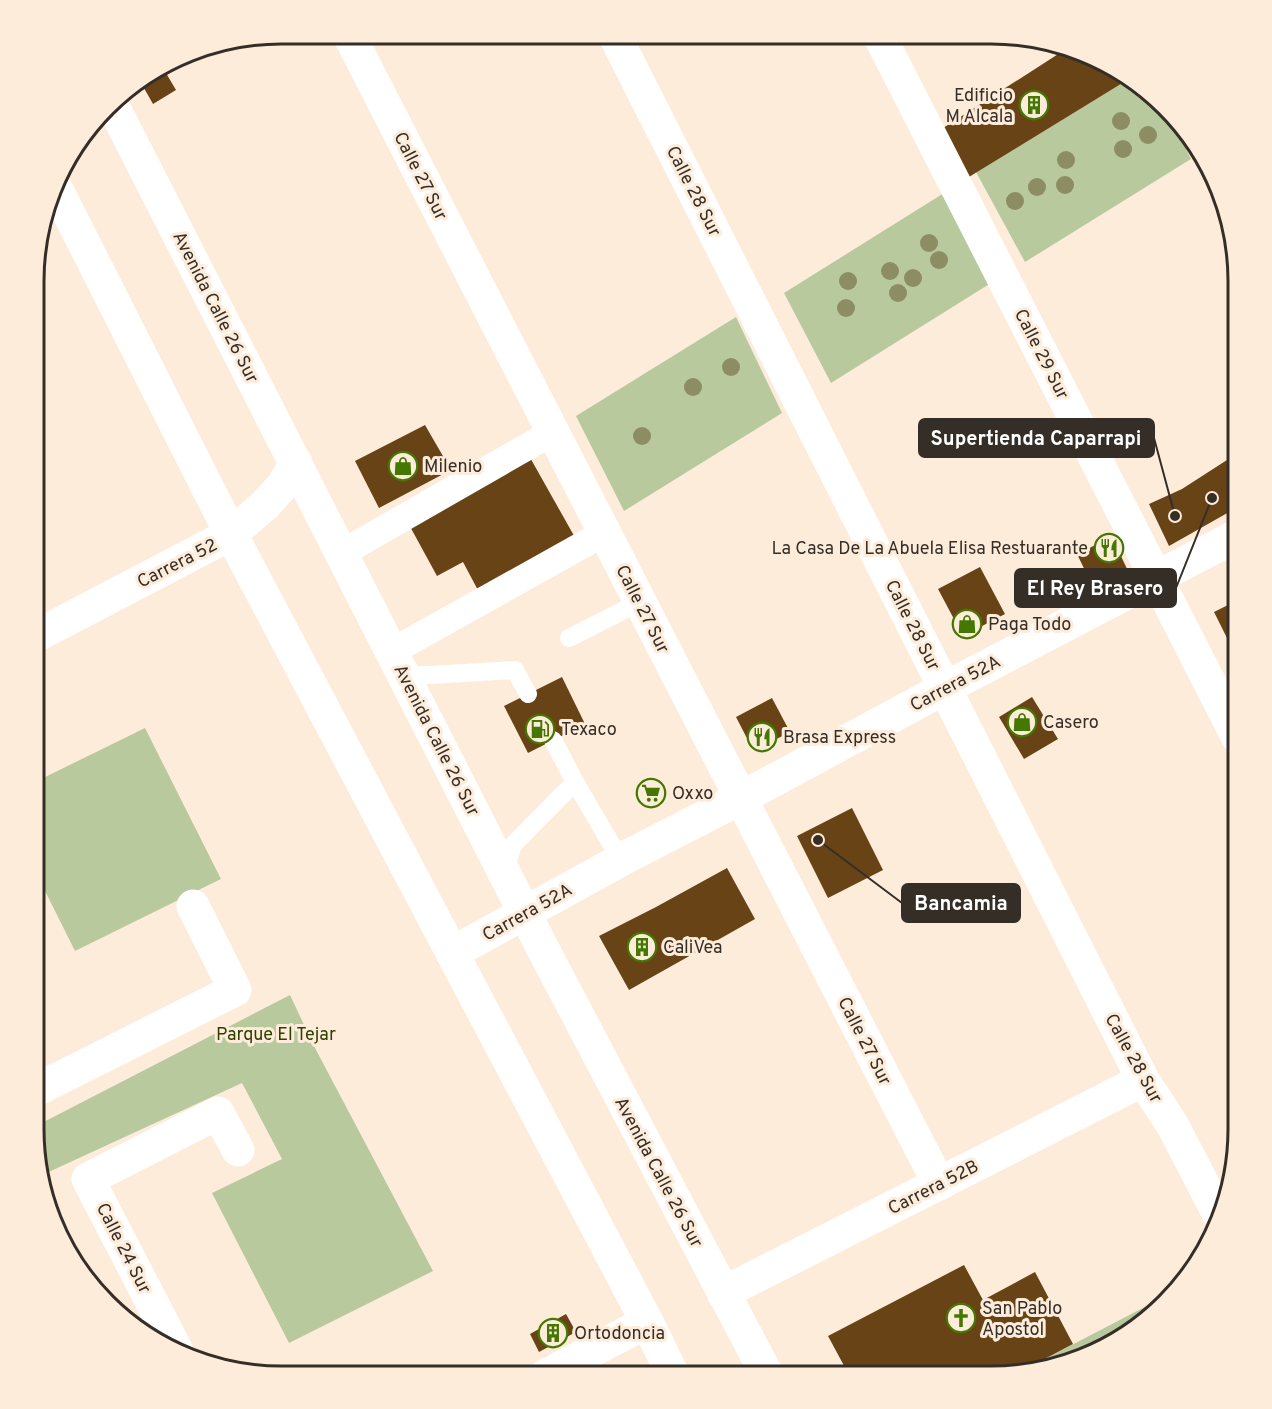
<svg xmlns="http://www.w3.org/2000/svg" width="1272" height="1409" font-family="Overpass,sans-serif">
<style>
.green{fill:#b9c99e}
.building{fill:#684316}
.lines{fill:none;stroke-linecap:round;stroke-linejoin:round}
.service{stroke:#fff;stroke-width:18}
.pedestrian{stroke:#fff;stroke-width:27}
.minor{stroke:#fff;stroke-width:33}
.tertiary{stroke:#fff;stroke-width:33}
.primary{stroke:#fff;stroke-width:33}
.tree{fill:#8c8d63}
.labels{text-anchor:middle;stroke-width:6;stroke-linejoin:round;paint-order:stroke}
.poi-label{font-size:18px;fill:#352e27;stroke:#feecdb;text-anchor:start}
.street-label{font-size:18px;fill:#352e27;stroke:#feecdb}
.park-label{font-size:18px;fill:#2e3f00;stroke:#feecdb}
.rim{fill:none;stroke:#352e27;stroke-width:3}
.leader{fill:none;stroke:#352e27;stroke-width:2}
.callout-dot{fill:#352e27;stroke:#feecdb;stroke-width:2}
.callout{fill:#352e27;stroke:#352e27;stroke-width:2}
.callout-label{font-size:20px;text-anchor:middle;font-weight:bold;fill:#fff}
</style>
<rect width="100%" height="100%" fill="#feecdb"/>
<g class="green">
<path d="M1129 79 1170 118 1191 159 1025 262 976 172Z"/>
<path d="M944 193 991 283 831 383 784 293Z"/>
<path d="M736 317 782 413 624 511 576 416Z"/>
<path d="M145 728 221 879 75 951 35 871V780L37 781Z"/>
<path d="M290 995 315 1048 433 1271 289 1343 212 1193 282 1159 242 1083 40 1176 34 1144V1127Z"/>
<path d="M1164 1297 1129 1334 1071 1363 1040 1369 1037 1363Z"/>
</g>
<g class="building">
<path d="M1066 49 1116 66 1129 79 964 180 940 130Z"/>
<path d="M163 68 176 90 153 104 140 81Z"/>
<path d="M425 425 451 470 379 508 355 461Z"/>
<path d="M528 454 577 541 480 594 463 562 437 576 407 521Z"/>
<path d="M1227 460 1238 480V507L1169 546 1149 504 1182 489Z"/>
<path d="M1112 537 1129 573 1094 589 1077 554Z"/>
<path d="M980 567 1005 614 963 636 938 589Z"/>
<path d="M1238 600V640L1230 644 1214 612Z"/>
<path d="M562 677 585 724 528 753 504 706Z"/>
<path d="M1032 697 1058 739 1024 759 999 717Z"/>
<path d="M772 698 790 732 767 744 751 746 736 717Z"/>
<path d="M852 808 883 870 828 898 797 836Z"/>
<path d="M727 868 755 919 629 990 599 936 656 907Z"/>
<path d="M964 1265 983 1300 1035 1272 1073 1344 1037 1363 1040 1369 1007 1375H849L828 1336Z"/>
<path d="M566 1314 576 1332 539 1352 530 1334Z"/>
</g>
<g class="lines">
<g class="service">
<path d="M569 638 640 602"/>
<path d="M404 675H430L515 670 528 694"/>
<path d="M575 782 613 847 630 855"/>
<path d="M504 872 513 845 575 782 553 740"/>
</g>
<g class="pedestrian">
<path d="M342 553 553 432"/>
<path d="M391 652 604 533"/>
</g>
<g class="minor">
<path d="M348 33 939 1184"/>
<path d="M614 34 1143 1080 1173 1126 1218 1213"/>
<path d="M879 35 1238 738"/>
<path d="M34 1091 235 990 193 906"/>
<path d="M723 1293 1143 1080"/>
<path d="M176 1349 88 1179 218 1113 238 1150"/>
<path d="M546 1375 647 1322"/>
</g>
<g class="tertiary">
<path d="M36 636 231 534 265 505 283 485 296 463"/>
<path d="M452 953 630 855 741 798 945 688 1238 535"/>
</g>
<g class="primary">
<path d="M111 102 543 949 767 1375"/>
<path d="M55 186 231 534 647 1322 673 1375"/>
</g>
</g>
<g class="tree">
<circle cx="1121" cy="121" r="9"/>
<circle cx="1148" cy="135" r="9"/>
<circle cx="1123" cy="149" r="9"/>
<circle cx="1066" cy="160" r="9"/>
<circle cx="1065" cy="185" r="9"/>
<circle cx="1037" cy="187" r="9"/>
<circle cx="1015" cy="201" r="9"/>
<circle cx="929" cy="243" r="9"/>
<circle cx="939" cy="260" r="9"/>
<circle cx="890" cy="271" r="9"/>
<circle cx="913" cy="278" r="9"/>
<circle cx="848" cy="281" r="9"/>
<circle cx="898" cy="293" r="9"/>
<circle cx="846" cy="308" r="9"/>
<circle cx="731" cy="367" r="9"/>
<circle cx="693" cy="387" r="9"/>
<circle cx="642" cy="436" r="9"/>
</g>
<defs>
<g id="building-ring" transform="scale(1.5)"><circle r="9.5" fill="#feecdb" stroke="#457803" stroke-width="1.5"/><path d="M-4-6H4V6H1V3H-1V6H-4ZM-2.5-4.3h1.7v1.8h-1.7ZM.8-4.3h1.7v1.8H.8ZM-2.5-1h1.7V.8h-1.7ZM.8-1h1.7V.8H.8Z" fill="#457803"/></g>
<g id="shop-ring" transform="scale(1.5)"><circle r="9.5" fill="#feecdb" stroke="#457803" stroke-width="1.5"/><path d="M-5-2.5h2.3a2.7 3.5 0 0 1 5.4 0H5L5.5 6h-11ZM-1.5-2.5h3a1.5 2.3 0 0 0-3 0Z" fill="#457803"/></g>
<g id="restaurant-ring" transform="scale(1.5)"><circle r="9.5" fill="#feecdb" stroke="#457803" stroke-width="1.5"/><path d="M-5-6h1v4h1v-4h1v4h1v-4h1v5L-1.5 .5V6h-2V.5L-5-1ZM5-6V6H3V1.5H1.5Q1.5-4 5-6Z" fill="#457803"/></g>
<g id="fuel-ring" transform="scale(1.5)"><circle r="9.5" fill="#feecdb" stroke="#457803" stroke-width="1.5"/><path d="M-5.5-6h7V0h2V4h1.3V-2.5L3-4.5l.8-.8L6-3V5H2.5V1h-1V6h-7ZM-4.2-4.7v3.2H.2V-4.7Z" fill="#457803"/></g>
<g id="supermarket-ring" transform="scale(1.5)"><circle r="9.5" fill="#feecdb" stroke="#457803" stroke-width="1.5"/><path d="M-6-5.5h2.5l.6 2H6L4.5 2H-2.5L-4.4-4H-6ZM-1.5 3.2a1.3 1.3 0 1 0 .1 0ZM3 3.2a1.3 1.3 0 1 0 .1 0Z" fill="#457803"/></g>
<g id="church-ring" transform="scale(1.5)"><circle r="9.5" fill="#feecdb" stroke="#457803" stroke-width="1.5"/><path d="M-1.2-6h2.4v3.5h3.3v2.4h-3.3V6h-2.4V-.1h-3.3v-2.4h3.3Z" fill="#457803"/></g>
</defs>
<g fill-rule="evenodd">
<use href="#building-ring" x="1034" y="105"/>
<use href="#shop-ring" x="403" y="466"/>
<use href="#restaurant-ring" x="1109" y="548"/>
<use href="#shop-ring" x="967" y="624"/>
<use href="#shop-ring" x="1022" y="722"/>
<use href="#fuel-ring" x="540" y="729"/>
<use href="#restaurant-ring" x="762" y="737"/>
<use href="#supermarket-ring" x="651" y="793"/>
<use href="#building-ring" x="642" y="947"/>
<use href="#church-ring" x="961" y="1318"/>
<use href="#building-ring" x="553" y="1333"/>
</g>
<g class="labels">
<g class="poi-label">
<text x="1013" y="101" text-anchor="end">Edificio<tspan x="1013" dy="21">M Alcala</tspan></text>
<text x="424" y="472">Milenio</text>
<text x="1088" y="554" text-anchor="end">La Casa De La Abuela Elisa Restuarante</text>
<text x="988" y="630">Paga Todo</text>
<text x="1043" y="728">Casero</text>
<text x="561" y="735">Texaco</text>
<text x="783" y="743">Brasa Express</text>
<text x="672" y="799">Oxxo</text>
<text x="663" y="953">CaliVea</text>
<text x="982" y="1314">San Pablo<tspan x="982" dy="21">Apostol</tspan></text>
<text x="574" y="1339">Ortodoncia</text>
</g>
<g class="street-label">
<text transform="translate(421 176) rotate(63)" y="6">Calle 27 Sur</text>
<text transform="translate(694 191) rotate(63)" y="6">Calle 28 Sur</text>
<text transform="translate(216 307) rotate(63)" y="6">Avenida Calle 26 Sur</text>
<text transform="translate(1042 354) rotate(63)" y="6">Calle 29 Sur</text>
<text transform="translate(177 563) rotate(-27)" y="6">Carrera 52</text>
<text transform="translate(643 609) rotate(63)" y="6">Calle 27 Sur</text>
<text transform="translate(913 625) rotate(63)" y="6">Calle 28 Sur</text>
<text transform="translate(955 683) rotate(-28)" y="6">Carrera 52A</text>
<text transform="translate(437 740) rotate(63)" y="6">Avenida Calle 26 Sur</text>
<text transform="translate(527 912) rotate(-29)" y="6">Carrera 52A</text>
<text transform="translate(865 1041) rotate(63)" y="6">Calle 27 Sur</text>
<text transform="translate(1134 1058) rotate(61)" y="6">Calle 28 Sur</text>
<text transform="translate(659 1172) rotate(62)" y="6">Avenida Calle 26 Sur</text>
<text transform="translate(933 1187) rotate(-27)" y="6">Carrera 52B</text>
<text transform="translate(124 1248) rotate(63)" y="6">Calle 24 Sur</text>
</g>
<g class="park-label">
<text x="276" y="1040">Parque El Tejar</text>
</g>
</g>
<path d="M0 0H1272V1409H0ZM281 44H991A237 237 0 0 1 1228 281V1129A237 237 0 0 1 991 1366H281A237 237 0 0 1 44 1129V281A237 237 0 0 1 281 44Z" fill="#feecdb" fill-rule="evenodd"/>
<path class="rim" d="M281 44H991A237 237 0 0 1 1228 281V1129A237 237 0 0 1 991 1366H281A237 237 0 0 1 44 1129V281A237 237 0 0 1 281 44Z"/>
<path class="leader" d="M1175 516L1154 438M1212 498L1176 588M818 840L902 903"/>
<g class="callout-dot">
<circle cx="1175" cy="516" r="6"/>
<circle cx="1212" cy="498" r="6"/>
<circle cx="818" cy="840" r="6"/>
</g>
<g class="callout">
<rect x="919" y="419" width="235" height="38" rx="6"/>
<rect x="1015" y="569" width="161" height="38" rx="6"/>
<rect x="902" y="884" width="118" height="38" rx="6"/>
</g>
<g class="callout-label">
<text x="1036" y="445">Supertienda Caparrapi</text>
<text x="1095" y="595">El Rey Brasero</text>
<text x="961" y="910">Bancamia</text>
</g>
</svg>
